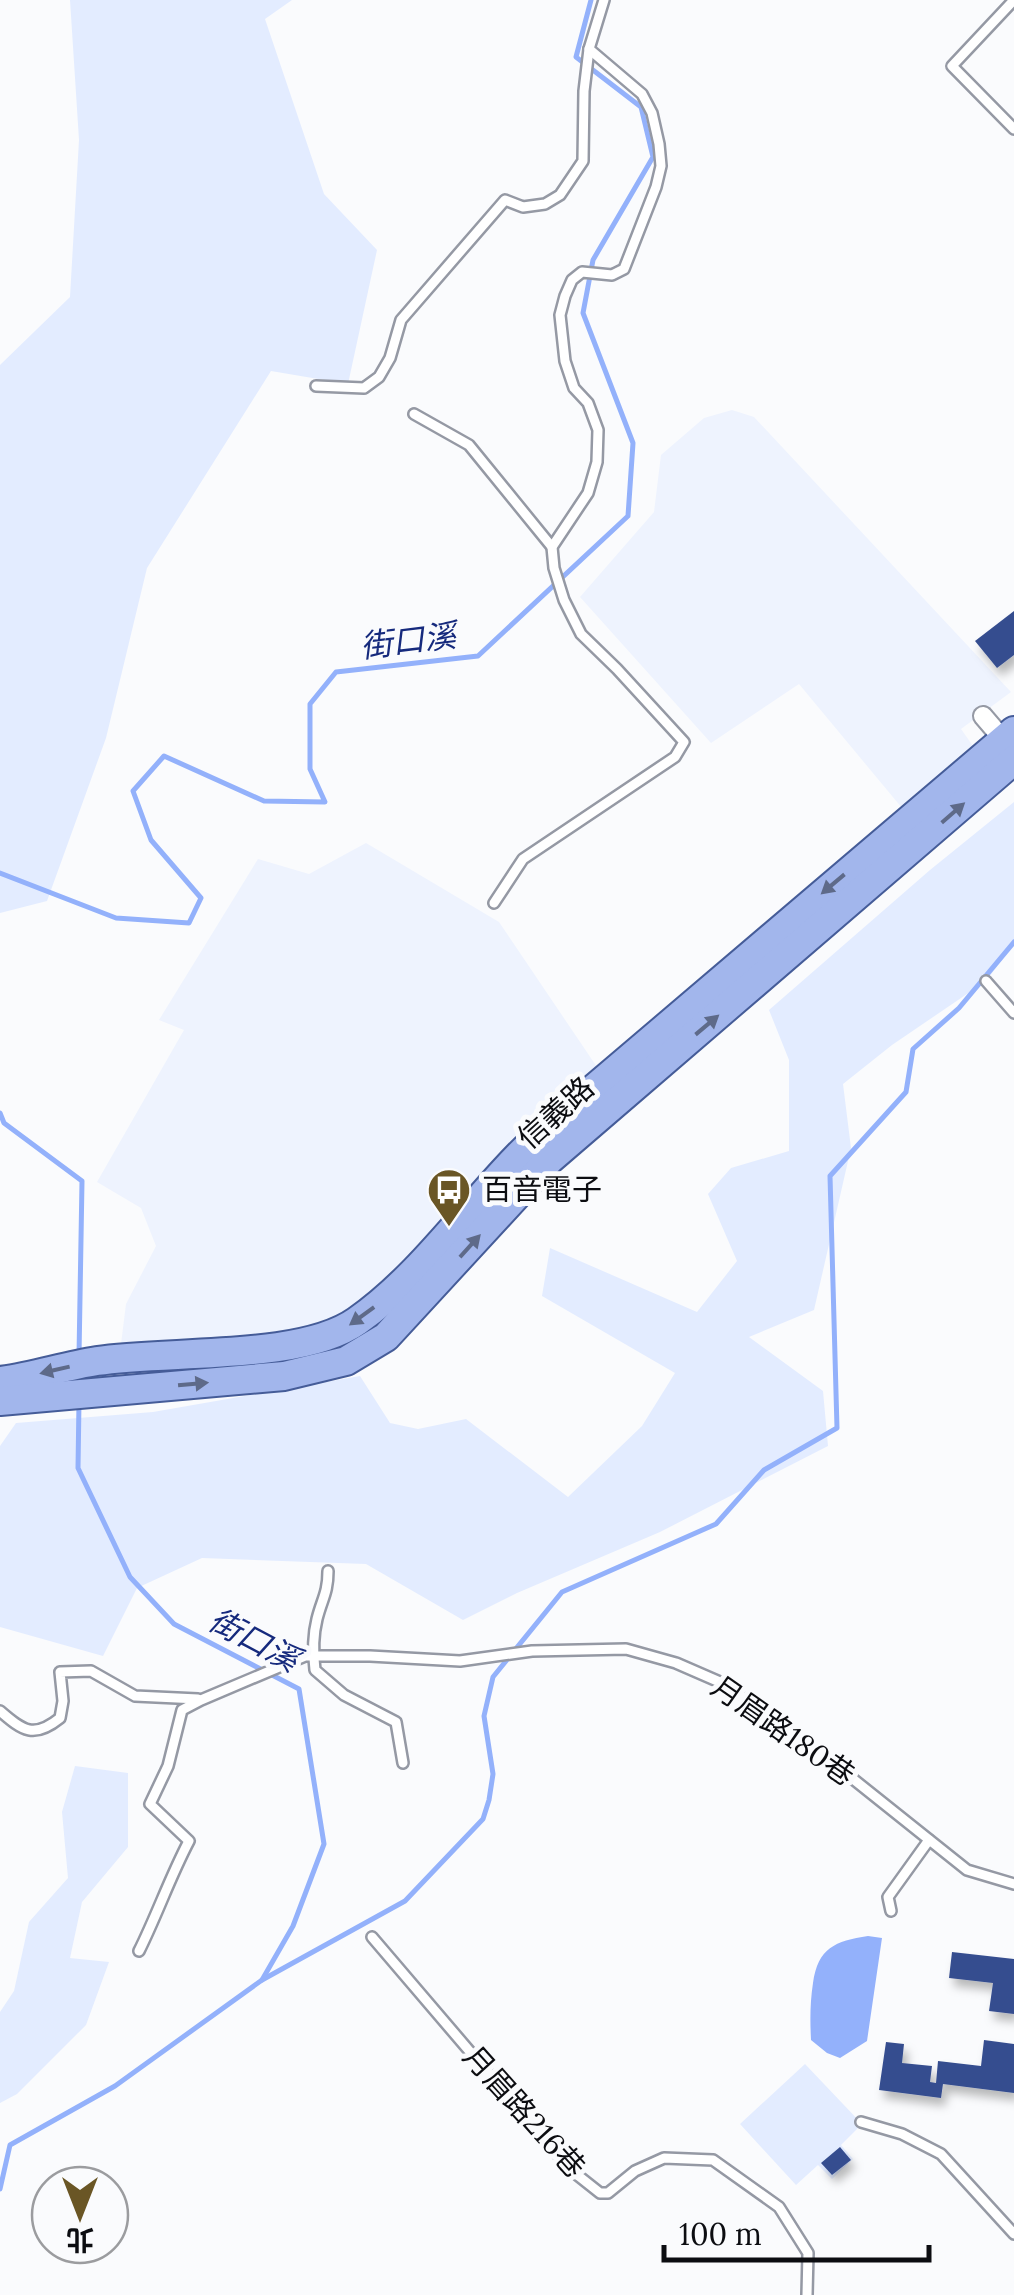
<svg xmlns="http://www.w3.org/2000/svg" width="1014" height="2295" font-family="Lora,'Noto Sans TC',serif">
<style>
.built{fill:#eef3fe}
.green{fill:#e3ecff}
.water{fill:#93b1fb}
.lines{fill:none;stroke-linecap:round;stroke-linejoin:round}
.stream{stroke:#93b1fb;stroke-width:5}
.building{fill:#364e8f;filter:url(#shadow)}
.lane-casing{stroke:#9599a4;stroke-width:14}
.street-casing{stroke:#9599a4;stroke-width:22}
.primary-casing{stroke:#455c98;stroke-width:32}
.lane{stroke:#fff;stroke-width:9}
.street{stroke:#fff;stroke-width:18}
.primary{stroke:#a2b6ec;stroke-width:28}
.oneway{fill:#5e6a89}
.labels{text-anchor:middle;stroke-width:10;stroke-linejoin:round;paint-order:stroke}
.street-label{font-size:30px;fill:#0c0d11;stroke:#fafbfd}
.poi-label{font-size:30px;fill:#0c0d11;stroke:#fafbfd;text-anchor:start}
.water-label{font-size:32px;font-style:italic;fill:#162a7d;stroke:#fafbfd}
</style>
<defs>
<filter id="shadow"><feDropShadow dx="4.5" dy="8" stdDeviation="5" flood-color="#0004"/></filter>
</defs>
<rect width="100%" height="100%" fill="#fafbfd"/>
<g class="built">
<path d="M732 410 754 417 1011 692 961 729 978 753 907 814 799 684 711 743 580 597 654 512 661 455 704 418Z"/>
<path d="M366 843 499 922 601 1073 355 1315 312 1337 119 1360 126 1304 156 1246 141 1208 97 1182 184 1030 159 1020 258 859 309 874Z"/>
</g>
<g class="green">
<path d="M70 0H292L265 19 324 194 377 250 348 384 271 371 147 568 106 738 47 901 0 913V365L70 297 79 140Z"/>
<path d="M1014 802V944L986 981 892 1045 843 1084 851 1148 814 1310 749 1337 823 1391 828 1446 660 1532 517 1593 463 1620 366 1564 202 1558 137 1588 103 1656 0 1627V1446L16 1423 153 1412 360 1376 390 1423 418 1429 466 1419 568 1497 642 1426 675 1373 542 1296 550 1248 697 1312 737 1261 708 1194 731 1168 789 1151V1060L769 1010 930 870Z"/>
<path d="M75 1766 128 1773V1847L82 1902 70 1958 109 1962 86 2025 17 2094 0 2103V2012L14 1991 29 1922 68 1878 62 1812Z"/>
<path d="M805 2064 862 2124 841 2145 853 2159 832 2179 818 2165 796 2185 740 2124Z"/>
</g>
<path class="water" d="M868 1936 882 1938 867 2041 840 2058 827 2053 811 2040C810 2020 810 2003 813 1983 818 1948 835 1941 868 1936Z"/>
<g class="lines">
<g class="stream">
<path d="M0 873 116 918 189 923 201 898 151 840 133 791 164 756 264 801 325 802 310 769V704L336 672 478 656 628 516 633 443 583 313 593 260 653 157 641 107 576 57 591 0"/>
<path d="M0 1113 4 1123 82 1181 79 1356"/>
<path d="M262 1980 405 1901 483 1819 489 1800 493 1774 484 1716 493 1677 562 1592 716 1524 764 1470 837 1428 830 1176 906 1092 913 1049 959 1008 1014 942"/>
<path d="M0 2189 10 2145 115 2086 262 1980 293 1926 324 1844 299 1689 174 1624 130 1577 78 1468 79 1402"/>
</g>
</g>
<g class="building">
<path d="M1014 611V655L997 668 975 641Z"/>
<path d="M952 1952 1014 1959V2014L989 2011 993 1983 949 1978Z"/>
<path d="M984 2040 1014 2044V2093L943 2084 941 2098 879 2090 886 2042 904 2044 902 2063 932 2066 930 2082 936 2083 938 2061 981 2066Z"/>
<path d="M840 2147 851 2160 832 2175 821 2163Z"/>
</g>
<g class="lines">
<g class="lane-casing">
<g id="lane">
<path d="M1014 0 952 66 1014 129"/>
<path d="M316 386 364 388 379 377 390 358 401 320 505 200 523 207 545 204 560 195 583 161 584 91 589 49 604 0"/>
<path d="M414 414 469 445 552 547"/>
<path d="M494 903 523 859 675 757 684 742 617 669 581 634 564 600 554 568 552 547 588 493 597 462 598 430 588 403 574 388 565 361 560 315 565 296 572 280 582 272 612 275 624 269 656 187 661 166 659 144 652 113 642 94 589 49"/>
<path d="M986 981 1014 1013"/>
<path d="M328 1571C328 1593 322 1599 317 1619 313 1635 313 1654 315 1670L344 1695 396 1722 403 1763"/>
<path d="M0 1711C23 1731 34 1739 60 1718L63 1701 60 1672 91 1671 135 1696 198 1699"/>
<path d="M891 1911 888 1897 929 1840"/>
<path d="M372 1937 571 2170 600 2193H608L635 2171 664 2158 713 2160 779 2207 808 2253 807 2295"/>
<path d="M139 1951C157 1915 170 1877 189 1841L150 1804 168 1766 182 1710 201 1700 305 1656H370L460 1661 532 1651 626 1649 676 1663 722 1683 828 1759 967 1870 1014 1884"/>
<path d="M861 2122 902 2134 941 2154 1014 2234"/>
</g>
</g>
<g class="street-casing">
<path id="street" d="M983 716 1007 744"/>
</g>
<g class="primary-casing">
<g id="primary">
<path d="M0 1381C33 1377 64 1366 97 1361 167 1350 301 1361 357 1321 428 1271 478 1191 543 1132L1014 731"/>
<path d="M0 1401 284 1376 346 1361 386 1337 549 1160 1014 760"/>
</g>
</g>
<use href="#lane" class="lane"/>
<use href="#street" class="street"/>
<use href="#primary" class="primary"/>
</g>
<defs><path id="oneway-solid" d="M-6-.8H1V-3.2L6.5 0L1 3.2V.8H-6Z" transform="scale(2.5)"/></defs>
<g class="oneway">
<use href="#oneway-solid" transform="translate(953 813) rotate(-41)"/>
<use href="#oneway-solid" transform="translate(833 884) rotate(140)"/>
<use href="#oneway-solid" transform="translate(707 1025) rotate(-40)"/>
<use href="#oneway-solid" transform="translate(470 1246) rotate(-48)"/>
<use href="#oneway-solid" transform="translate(362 1316) rotate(144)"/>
<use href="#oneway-solid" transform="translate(55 1370) rotate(167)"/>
<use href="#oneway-solid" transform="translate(193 1384) rotate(-5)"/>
</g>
<defs>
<g id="bus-pin" transform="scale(2.25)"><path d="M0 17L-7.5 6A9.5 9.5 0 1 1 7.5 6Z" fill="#6a5625" stroke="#fafbfd"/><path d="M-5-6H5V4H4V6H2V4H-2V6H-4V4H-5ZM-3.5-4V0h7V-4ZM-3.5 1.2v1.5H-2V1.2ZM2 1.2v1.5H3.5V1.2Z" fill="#fff"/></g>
</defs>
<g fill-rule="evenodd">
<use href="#bus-pin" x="449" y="1190"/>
</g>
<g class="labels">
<g class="street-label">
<text transform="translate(556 1113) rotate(-42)" y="10">信義路</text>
<text transform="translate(783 1731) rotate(35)" y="10">月眉路180巷</text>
<text transform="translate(524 2112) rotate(48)" y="10">月眉路216巷</text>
</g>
<g class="poi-label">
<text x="482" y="1200">百音電子</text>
</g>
<g class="water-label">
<text transform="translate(408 641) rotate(-7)" y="11">街口溪</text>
<text transform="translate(254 1640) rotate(28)" y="11">街口溪</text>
</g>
</g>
<g transform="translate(80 2215) rotate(180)"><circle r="48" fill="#fafbfd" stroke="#9b9c9f" stroke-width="2.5"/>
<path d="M0-8L18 38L0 25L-18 38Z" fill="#6a5625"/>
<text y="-15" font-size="28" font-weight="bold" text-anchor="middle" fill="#0c0d11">北</text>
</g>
<path d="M664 2245v15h265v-15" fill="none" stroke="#0c0d11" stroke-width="5"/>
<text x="679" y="2245" font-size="30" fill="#0c0d11" stroke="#fafbfd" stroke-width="8" paint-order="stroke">100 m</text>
</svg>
